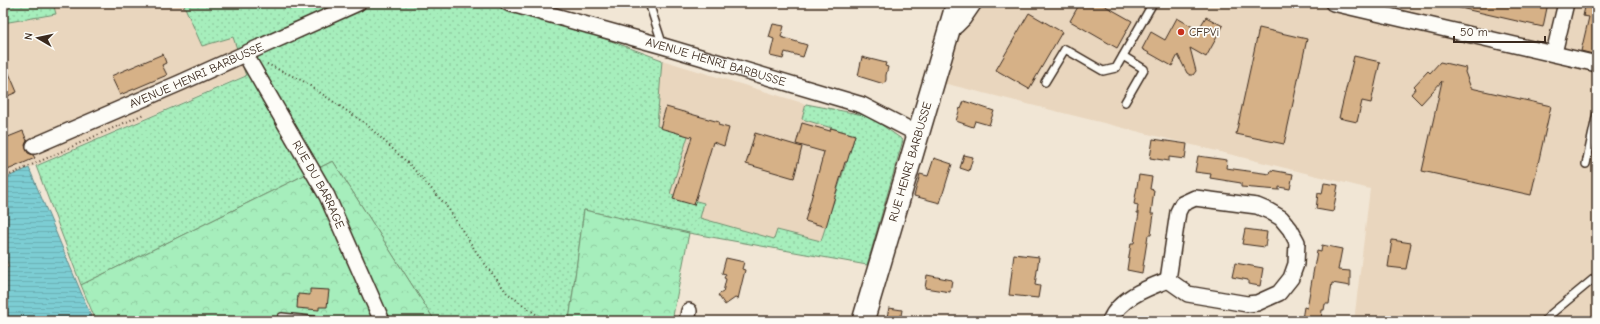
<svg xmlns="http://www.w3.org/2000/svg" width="1600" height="324" font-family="'Comic Neue',sans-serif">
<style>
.built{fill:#e9d6be}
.grass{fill:url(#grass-dots);stroke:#708c6d}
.forest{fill:url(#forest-crowns);stroke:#708c6d}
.water{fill:url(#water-rules);stroke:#628c8b}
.building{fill:#d6b187;stroke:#3b2a1e}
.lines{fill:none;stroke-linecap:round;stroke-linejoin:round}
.service-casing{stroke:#3b2a1e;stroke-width:10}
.minor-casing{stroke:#3b2a1e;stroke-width:18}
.secondary-casing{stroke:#3b2a1e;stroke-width:24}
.path{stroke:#3b2a1e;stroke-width:2;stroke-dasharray:1 3;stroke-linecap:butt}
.service{stroke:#fdfcf7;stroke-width:7}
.minor{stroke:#fdfcf7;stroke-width:15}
.secondary{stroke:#fdfcf7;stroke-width:21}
.poi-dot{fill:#c8321e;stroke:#fdfcf7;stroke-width:1.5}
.labels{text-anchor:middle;stroke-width:3.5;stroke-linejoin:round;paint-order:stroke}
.poi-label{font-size:12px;fill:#3b2a1e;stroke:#fdfcf7;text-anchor:start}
.street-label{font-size:12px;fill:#3b2a1e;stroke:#fdfcf7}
</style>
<defs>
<pattern id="grass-dots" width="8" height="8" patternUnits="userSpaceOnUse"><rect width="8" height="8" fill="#a6eebc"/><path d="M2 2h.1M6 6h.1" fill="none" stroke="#90cca1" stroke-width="1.8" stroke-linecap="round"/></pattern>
<pattern id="forest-crowns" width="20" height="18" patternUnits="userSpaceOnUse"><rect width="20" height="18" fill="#a6eebc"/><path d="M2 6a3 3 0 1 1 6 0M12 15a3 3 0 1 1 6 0" fill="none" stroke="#90cca1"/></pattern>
<pattern id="water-rules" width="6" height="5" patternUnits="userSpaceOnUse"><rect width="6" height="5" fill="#7ccdd3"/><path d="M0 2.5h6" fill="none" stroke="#6cb0b5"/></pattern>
</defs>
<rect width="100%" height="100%" fill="#f1e6d5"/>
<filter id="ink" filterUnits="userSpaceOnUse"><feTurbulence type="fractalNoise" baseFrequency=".025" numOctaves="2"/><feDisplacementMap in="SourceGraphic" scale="8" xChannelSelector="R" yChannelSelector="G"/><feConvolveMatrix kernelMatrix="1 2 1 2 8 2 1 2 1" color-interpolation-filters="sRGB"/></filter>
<g filter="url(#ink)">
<g class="built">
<path d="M53 3H183L202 46 233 37 246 75 3 179V23L56 15Z"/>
<path d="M967 3H1597V321H1354L1370 189 943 83Z"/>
<path d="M662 60 806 104 802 118 855 135 821 241 778 230 774 239 700 218 703 203 670 194 657 126 656 95Z"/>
</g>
<g class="grass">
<path d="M3 3H53L56 14 3 23Z"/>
<path d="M183 3H509L662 60 657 126 688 136 670 194 704 203 700 218 774 239 777 230 821 241 855 135 802 119 806 104 869 116 903 140 867 265 689 233 584 210 569 321H435L333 161 81 285 36 166 246 76 233 37 202 46Z"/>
</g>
<g class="forest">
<path d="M333 161 435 321H96L81 285Z"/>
<path d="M584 210 689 233 672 321H569Z"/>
</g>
<path class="water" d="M29 168 93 321H3V265L5 269 9 267 3 249V179Z"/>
<g class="building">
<path d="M1080 3H1100L1132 21 1117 48 1070 21Z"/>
<path d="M1457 3H1548L1543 27 1456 7Z"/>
<path d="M1586 3H1597V55L1581 51 1589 17 1583 16Z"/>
<path d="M1029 13 1062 32 1029 89 996 70Z"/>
<path d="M1206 17 1223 26 1206 57 1190 48 1196 71 1193 75H1190L1187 73 1178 55 1172 66 1142 49 1151 32 1165 40 1177 18 1198 30Z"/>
<path d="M773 24 784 26 781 37 807 45 803 57 785 52 783 59 770 56 774 39 769 37Z"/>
<path d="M1259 28 1307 39 1284 144 1236 134Z"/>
<path d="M163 54 166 63 162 65 167 75 120 95 111 76Z"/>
<path d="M1354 56 1380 62 1371 103 1362 101 1357 122 1339 118Z"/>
<path d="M862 57 886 63 885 66 888 67 886 75V80L884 84 858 76Z"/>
<path d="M3 59 17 92 3 98Z"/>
<path d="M1440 62 1466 68 1465 72 1471 88 1551 106 1531 195 1422 171 1442 81 1421 104 1411 94 1416 88 1414 86 1428 71 1430 73Z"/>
<path d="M964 101 994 111 989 125 975 121 973 127 956 121 960 108 961 109Z"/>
<path d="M666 107 719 122 718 125 729 128 724 146 713 142 694 205 673 199 692 137 660 128Z"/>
<path d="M802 123 830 131 831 128 855 135 847 162H845L826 227 805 221 824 152 796 144Z"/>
<path d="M23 131 27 141 25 145 26 149 28 153 33 155 35 158 3 172V139Z"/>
<path d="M755 133 802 147 794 178 746 164Z"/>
<path d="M1153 139 1187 144 1185 159 1169 157V161L1150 158Z"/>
<path d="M964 155 973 157 969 171 960 168Z"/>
<path d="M1198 156 1227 160 1226 168 1270 174 1271 170 1293 174 1290 189 1279 187V190L1241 187V183L1210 178 1211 174 1195 172Z"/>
<path d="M934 158 952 164 940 203 914 196 920 174 928 176Z"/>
<path d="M1139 175 1152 177 1150 189 1154 190 1151 214H1154L1151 235H1148L1142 273 1127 270 1131 243H1134L1139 213H1137L1138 205 1134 204Z"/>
<path d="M1324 183 1338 185 1333 212 1316 209 1318 193 1322 194Z"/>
<path d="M1245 229 1267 232 1265 247 1242 244Z"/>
<path d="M1392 240 1411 243 1406 269 1388 267Z"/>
<path d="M1322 245 1342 249 1338 270 1350 271V286L1332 283 1329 304H1325L1324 310H1322L1321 321 1302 319 1304 307 1307 308 1317 251 1321 252Z"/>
<path d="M1014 254 1039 257 1035 285 1040 286 1038 298 1009 295Z"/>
<path d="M726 258 744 262 742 269 745 270 738 299 735 298 725 305 718 295 723 292 726 279 724 278 726 274 722 273Z"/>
<path d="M1235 263 1263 268 1260 286 1248 284V280L1232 277Z"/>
<path d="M927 275 952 280 950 292 925 288Z"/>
<path d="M310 289 329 290 327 307H319V310L297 308 298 294 310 295Z"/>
<path d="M889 308 902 310 900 321H886Z"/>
</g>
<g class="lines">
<g class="service-casing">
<g id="service">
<path d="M649 3 663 46"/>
<path d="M1123 56 1144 69 1125 102"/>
<path d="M1045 82 1065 49 1103 71 1116 68 1153 3"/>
<path d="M1586 164 1597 113"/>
<path d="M282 317 320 321"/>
<path d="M1545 321 1551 314 1597 276"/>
</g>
</g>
<g class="minor-casing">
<g id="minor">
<path id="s1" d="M508 3 663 46 862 105 918 134"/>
<path d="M1333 3 1597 64"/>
<path d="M950 26H956L963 19 974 3"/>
<path d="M1554 53 1566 3"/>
<path id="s2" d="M245 54 327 196 382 321"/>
<path id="s3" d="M34 146 180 83 358 3"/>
<path d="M1195 198 1257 206 1269 211 1281 218 1290 229 1297 242 1296 264 1291 278 1279 293 1257 303 1247 304 1188 294 1168 280 1178 212 1182 204Z"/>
<path d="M687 321 689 311"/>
<path d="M1110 321C1119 298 1147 288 1168 280"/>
</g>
</g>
<g class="secondary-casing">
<g id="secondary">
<path id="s4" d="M863 321 957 3"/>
</g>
</g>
<g class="path">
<path d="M267 64 303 81 366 124 411 166 445 204 479 256 507 293 545 321"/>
<path d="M3 178 144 114"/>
</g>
<use href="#service" class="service"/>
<use href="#minor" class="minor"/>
<use href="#secondary" class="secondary"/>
</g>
</g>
<circle class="poi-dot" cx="1181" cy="32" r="4"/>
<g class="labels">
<g class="poi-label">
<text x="1189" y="36">CFPVi</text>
</g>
<g class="street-label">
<text dy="4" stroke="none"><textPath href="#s1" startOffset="216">AVENUE HENRI BARBUSSE</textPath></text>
<text dy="4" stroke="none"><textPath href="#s3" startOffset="177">AVENUE HENRI BARBUSSE</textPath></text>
<text dy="4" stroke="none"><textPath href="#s4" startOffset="166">RUE HENRI BARBUSSE</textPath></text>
<text dy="4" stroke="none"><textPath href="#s2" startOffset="150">RUE DU BARRAGE</textPath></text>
</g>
</g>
<rect width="1600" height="324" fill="none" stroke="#fdfcf7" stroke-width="16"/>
<rect x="8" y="8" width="1584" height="308" fill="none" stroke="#3b2a1e" stroke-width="1.5" filter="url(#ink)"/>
<g transform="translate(38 38) rotate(279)" stroke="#fdfcf7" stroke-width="3" paint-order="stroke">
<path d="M0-3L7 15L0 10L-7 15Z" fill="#3b2a1e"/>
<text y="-6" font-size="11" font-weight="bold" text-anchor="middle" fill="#3b2a1e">N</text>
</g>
<path d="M1454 36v6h91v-6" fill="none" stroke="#3b2a1e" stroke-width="2"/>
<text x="1460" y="36" font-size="12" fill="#3b2a1e" stroke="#fdfcf7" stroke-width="3" paint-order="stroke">50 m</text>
</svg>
